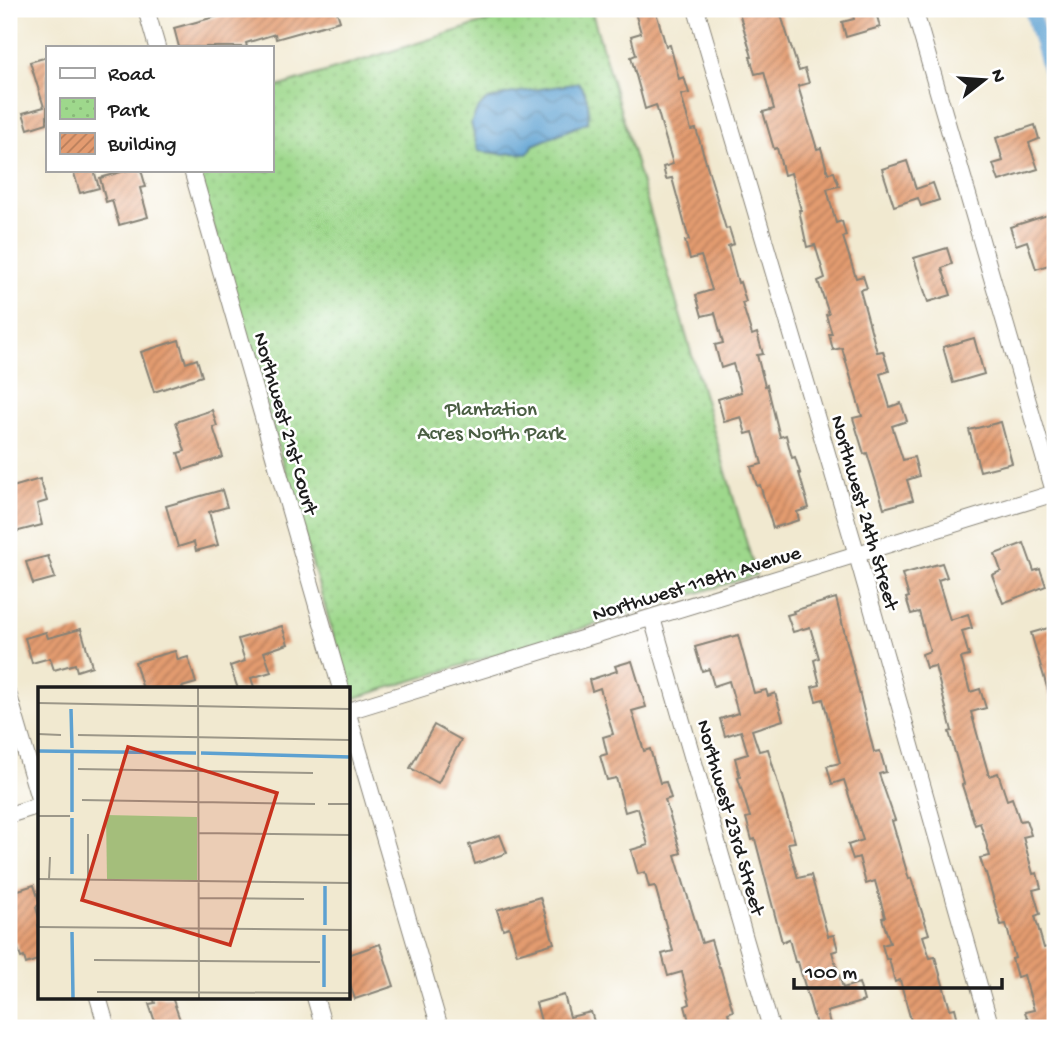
<svg xmlns="http://www.w3.org/2000/svg" width="1064" height="1037" font-family="'Gochi Hand',sans-serif">
<style>
.park{fill:url(#park-dots);stroke:#5d7a54;stroke-width:2}
.water{fill:url(#water-waves);stroke:#3c5e76;stroke-width:2}
.lines{fill:none;stroke-linecap:round;stroke-linejoin:round}
.canal{stroke:#5da1d1;stroke-width:14}
.building{fill:url(#building-hatch)}
.minor-casing{stroke:#868276;stroke-width:18}
.minor{stroke:#fff;stroke-width:16}
.labels{text-anchor:middle;stroke-width:5;stroke-linejoin:round;paint-order:stroke}
.park-label{font-size:21px;fill:#4a5e43;stroke:#fff}
.street-label{font-size:21px;fill:#1c1c1c;stroke:#fff}
.inset-river{fill:none;stroke:#5da1d1;stroke-width:3.5}
.inset-road{fill:none;stroke:#9c9788;stroke-width:2}
.view{fill:#c8321e;fill-opacity:0.15;stroke:#c8321e;stroke-width:3.5}
.inset-edge{fill:none;stroke:#1c1c1c;stroke-width:3.5}
</style>
<defs>
<pattern id="park-dots" width="8" height="8" patternUnits="userSpaceOnUse" patternTransform="scale(1.75)"><rect width="8" height="8" fill="#9ed88c"/><path d="M2 2h.1M6 6h.1" fill="none" stroke="#88b978" stroke-width="1.8" stroke-linecap="round"/></pattern>
<pattern id="water-waves" width="16" height="10" patternUnits="userSpaceOnUse" patternTransform="scale(1.75)"><rect width="16" height="10" fill="#5da1d1"/><path d="M0 5q4-4 8 0t8 0" fill="none" stroke="#4c82a9"/></pattern>
<pattern id="building-hatch" width="6" height="6" patternUnits="userSpaceOnUse" patternTransform="scale(1.75)"><rect width="6" height="6" fill="#e39b70"/><path d="M-1 1l2-2M0 6l6-6M5 7l2-2" fill="none" stroke="#b77e5b"/></pattern>
</defs>
<rect width="100%" height="100%" fill="#fff"/>
<filter id="ink" filterUnits="userSpaceOnUse"><feTurbulence type="fractalNoise" baseFrequency=".0143" numOctaves="2"/><feDisplacementMap in="SourceGraphic" scale="14" xChannelSelector="R" yChannelSelector="G"/><feConvolveMatrix kernelMatrix="1 2 1 2 8 2 1 2 1" color-interpolation-filters="sRGB"/></filter>
<filter id="wash" filterUnits="userSpaceOnUse"><feTurbulence type="fractalNoise" baseFrequency=".00686" numOctaves="4" result="noise"/><feDisplacementMap in="SourceGraphic" scale="28" xChannelSelector="R" yChannelSelector="G"/><feGaussianBlur stdDeviation="1.57" result="paint"/><feColorMatrix in="noise" values="0 0 0 0 0 0 0 0 0 0 0 0 0 0 0 0 0 1.4 0 .05"/><feComposite in="paint" operator="in"/></filter>
<g filter="url(#wash)">
<rect width="100%" height="100%" fill="#f1e9d0"/>
<path class="park" d="M526 9H591L756 575 352 699 197 170H271V89Z"/>
<path class="water" d="M578 82C588 95 590 105 588 122L533 145 531 150 527 154 516 153 502 154 478 151 471 123 477 110 485 101 507 94 573 84Z"/>
<g class="lines">
<path class="canal" d="M1031 9 1055 91"/>
</g>
<g id="blocks">
<g class="building">
<path d="M244 9H336L340 21 276 39 275 34 246 43 247 47H179L174 28Z"/>
<path d="M634 9H655L666 46 670 45 679 79 684 77 689 93 681 95 691 130 696 129 726 229 729 228 734 244 728 246 738 283 740 282 746 302 742 303 752 335 757 333 763 354 757 355 765 386 767 385 780 437 786 435 792 458 795 457 800 473H799L809 508 797 512 799 520 773 528 760 485 757 486 751 467 762 464 753 432 746 434 741 417 724 422 718 399 741 392 733 364 721 368 715 345 723 343 715 313 702 316 696 295 712 290 701 256 690 259 685 241 689 240 672 178 666 179 663 167 673 164 661 123 656 105 645 109 640 90 631 57 636 55 631 36 641 33Z"/>
<path d="M738 9H779L799 71 805 69 809 83 798 86 817 149 821 148 828 173 834 172 839 186 827 189 836 223 842 221 846 236 843 237 856 278 863 276 867 288 860 290 877 352 883 351 889 371 880 374 890 407 901 403 907 421 892 426 903 460 914 457 919 476 907 480 913 500 884 508 867 453 864 454 853 418 862 416 842 348 833 350 829 334H832L826 315 829 314 818 281 825 278 815 245 807 247 799 210H801L791 173 784 175 777 148 774 149 763 112 774 109 764 72 755 74 750 57H752Z"/>
<path d="M851 9H875L880 27 846 37 842 22 854 19Z"/>
<path d="M47 57V123L28 129 23 113 44 107 30 62Z"/>
<path d="M1035 125 1039 139 1029 143 1038 169 999 181 993 164 1003 161 996 138Z"/>
<path d="M907 161 916 189 933 183 939 200 921 206 918 198 894 206 882 169Z"/>
<path d="M73 170H94L99 188 80 193Z"/>
<path d="M128 170H141L146 187 140 188 148 217 119 225 112 200 106 202 100 178Z"/>
<path d="M1051 214 1055 228V263L1036 269 1027 241 1016 245 1010 227Z"/>
<path d="M947 248 952 264 942 268 951 295 928 302 914 258Z"/>
<path d="M974 338 984 374 953 383 943 347Z"/>
<path d="M179 340 186 363 197 359 202 376 154 392 141 352Z"/>
<path d="M212 410 217 426 213 427 223 457 184 470 178 453 185 451 176 422Z"/>
<path d="M1001 422 1012 463 980 471 969 430Z"/>
<path d="M40 479 47 501 37 504 42 525 11 533 9 524V488Z"/>
<path d="M222 490 227 507 209 512 218 545 196 551 194 542 178 547 166 506Z"/>
<path d="M1024 543 1034 571 1040 569 1046 586 1003 603 992 575 1001 571 995 554Z"/>
<path d="M48 556 55 578 33 584 26 562Z"/>
<path d="M942 563 947 577 938 580 950 620 968 614 972 628 962 631 969 656 961 658 970 692 980 689 986 708 971 712 989 776 998 773 1007 800 1012 798 1020 821 1026 820 1031 835 1023 837 1033 874 1037 873 1041 888 1033 890 1040 914 1035 916 1044 948 1055 945V1021L1031 1028 1025 1012 1034 1010 1024 975 1017 977 1012 959 1015 958 1006 924 1001 925 986 873H985L980 858 990 856 980 823 975 825 962 785 964 784 949 732 952 731 935 666 926 668 922 654 930 651 919 612 911 614 906 598 909 597 902 574Z"/>
<path d="M836 598 874 752 880 751 886 772 879 774 895 820 892 821 909 879 911 878 929 934 923 936 930 958 935 957 950 1009 955 1008 959 1024 953 1026V1028H913L900 980 895 982 889 959H886L882 945 890 943 882 918 885 917 875 881 866 884 859 857 853 859 848 845 863 840 844 780 832 784 827 766 840 763 823 699 816 701 812 687 820 685 814 660 819 658 810 627 793 632 787 615 794 613 793 611Z"/>
<path d="M282 626 288 644 264 652 271 672 251 678 254 687 238 689 230 666 245 661 238 639Z"/>
<path d="M1055 626V703L1052 704 1031 633Z"/>
<path d="M81 629 92 666 77 671 75 664 54 670 50 658 32 663 25 638 46 632 48 638Z"/>
<path d="M738 635 754 693 766 690 768 696 775 693 783 720 752 730 759 751 768 749 795 842 788 843 798 878 811 875 828 936 834 935 838 950 832 952 843 988 859 983 864 1001 827 1012 831 1028H817L798 962H795L789 939 782 942 755 839 752 840 746 818 750 817 738 778 740 777 735 758 748 754 741 731 725 736 720 719 738 713 729 681 714 686 709 669 702 671 695 647Z"/>
<path d="M175 651 178 660 188 657 196 683 182 687 183 689H143L135 662Z"/>
<path d="M632 661 646 707 632 711 644 751 650 749 660 783 666 782 671 798 665 800 681 853 675 855 702 943 711 940 719 967H720L733 1011 728 1013 732 1028H691L685 1006 690 1004 682 972 668 976 662 954 673 951 655 886 649 887 645 872 638 874 631 850 648 845 638 808 625 812 616 778 607 780 600 756 607 754 603 737 613 734 600 688 592 691 589 680 617 671 615 666Z"/>
<path d="M434 725 461 740 438 783 410 768Z"/>
<path d="M500 835 507 853 475 864 469 845Z"/>
<path d="M34 885 40 904 36 907 40 922 38 925 40 933V959L26 964 24 957 21 958 16 943 9 945V893Z"/>
<path d="M540 897 554 943 517 954 509 927 503 929 497 910Z"/>
<path d="M380 944 394 986 355 999 348 980V955Z"/>
<path d="M564 995 570 1017 591 1012 596 1028H543L536 1003Z"/>
<path d="M153 997H172L180 1020 157 1028 149 1004 155 1003Z"/>
</g>
</g>
</g>
<g filter="url(#ink)">
<use href="#blocks" fill-opacity="0" stroke="#868276" stroke-width="2"/>
<g class="lines">
<g class="minor-casing">
<g id="minor">
<path d="M146 9 157 47"/>
<path d="M696 9 857 555 991 1028"/>
<path d="M914 9 1055 495"/>
<path d="M192 170 341 689"/>
<path d="M652 618 771 1028"/>
<path d="M9 696 40 802"/>
<path d="M348 711 1055 493"/>
<path d="M348 714 440 1028"/>
<path d="M9 815 40 805"/>
<path d="M98 997 107 1028"/>
<path d="M315 997 324 1028"/>
</g>
</g>
<use href="#minor" class="minor"/>
</g>
</g>
<g class="labels">
<g class="park-label">
<text x="491" y="415">Plantation<tspan x="491" dy="24">Acres North Park</tspan></text>
</g>
<g class="street-label">
<text transform="translate(287 423) rotate(74)" y="7">Northwest 21st Court</text>
<text transform="translate(866 512) rotate(74)" y="7">Northwest 24th Street</text>
<text transform="translate(696 582) rotate(-17)" y="7">Northwest 118th Avenue</text>
<text transform="translate(732 817) rotate(74)" y="7">Northwest 23rd Street</text>
</g>
</g>
<g transform="translate(38 687)">
<rect width="312" height="312" fill="#f1e9d0"/>
<path d="M68 128 159 130V193L69 192Z" fill="#9ed88c"/>
<path class="inset-river" d="M33 22 34 61M0 64 158 66M163 66 312 70M34 125V66M34 187V131M287 238V199M34 245 35 311M286 300V248"/>
<path class="inset-road" d="M160 1 161 311M0 16 312 22M0 47 23 48M40 48 312 53M40 82 275 86M44 113 277 117M290 117H312M0 129H32M161 146 312 148M50 147V192M0 192 312 196M11 192 12 170M161 211 266 212M0 240 312 243M56 273 282 275M59 305 312 306"/>
<path class="view" d="M90 60 239 106 192 258 44 213Z"/>
<rect width="312" height="312" class="inset-edge"/>
</g>
<rect width="1064" height="1037" fill="none" stroke="#fff" stroke-width="35"/>
<rect x="46" y="46" width="228" height="126" fill="#ffffff" stroke="#a4a4a4" stroke-width="2"/>
<rect x="60" y="68" width="35" height="10" fill="#ffffff" stroke="#a4a4a4" stroke-width="2"/>
<text x="108" y="80" font-size="21" fill="#1c1c1c">Road</text>
<rect x="60" y="98" width="35" height="21" fill="url(#park-dots)" stroke="#a4a4a4" stroke-width="2"/>
<text x="108" y="116" font-size="21" fill="#1c1c1c">Park</text>
<rect x="60" y="133" width="35" height="21" fill="url(#building-hatch)" stroke="#a4a4a4" stroke-width="2"/>
<text x="108" y="150" font-size="21" fill="#1c1c1c">Building</text>
<g transform="translate(984 80) rotate(73)" stroke="#ffffff" stroke-width="5" paint-order="stroke">
<path d="M0-5L12 26L0 18L-12 26Z" fill="#1c1c1c"/>
<text y="-10" font-size="19" font-weight="bold" text-anchor="middle" fill="#1c1c1c">N</text>
</g>
<path d="M794 978v10h208v-10" fill="none" stroke="#1c1c1c" stroke-width="3.5"/>
<text x="805" y="978" font-size="21" fill="#1c1c1c" stroke="#ffffff" stroke-width="5" paint-order="stroke">100 m</text>
</svg>
